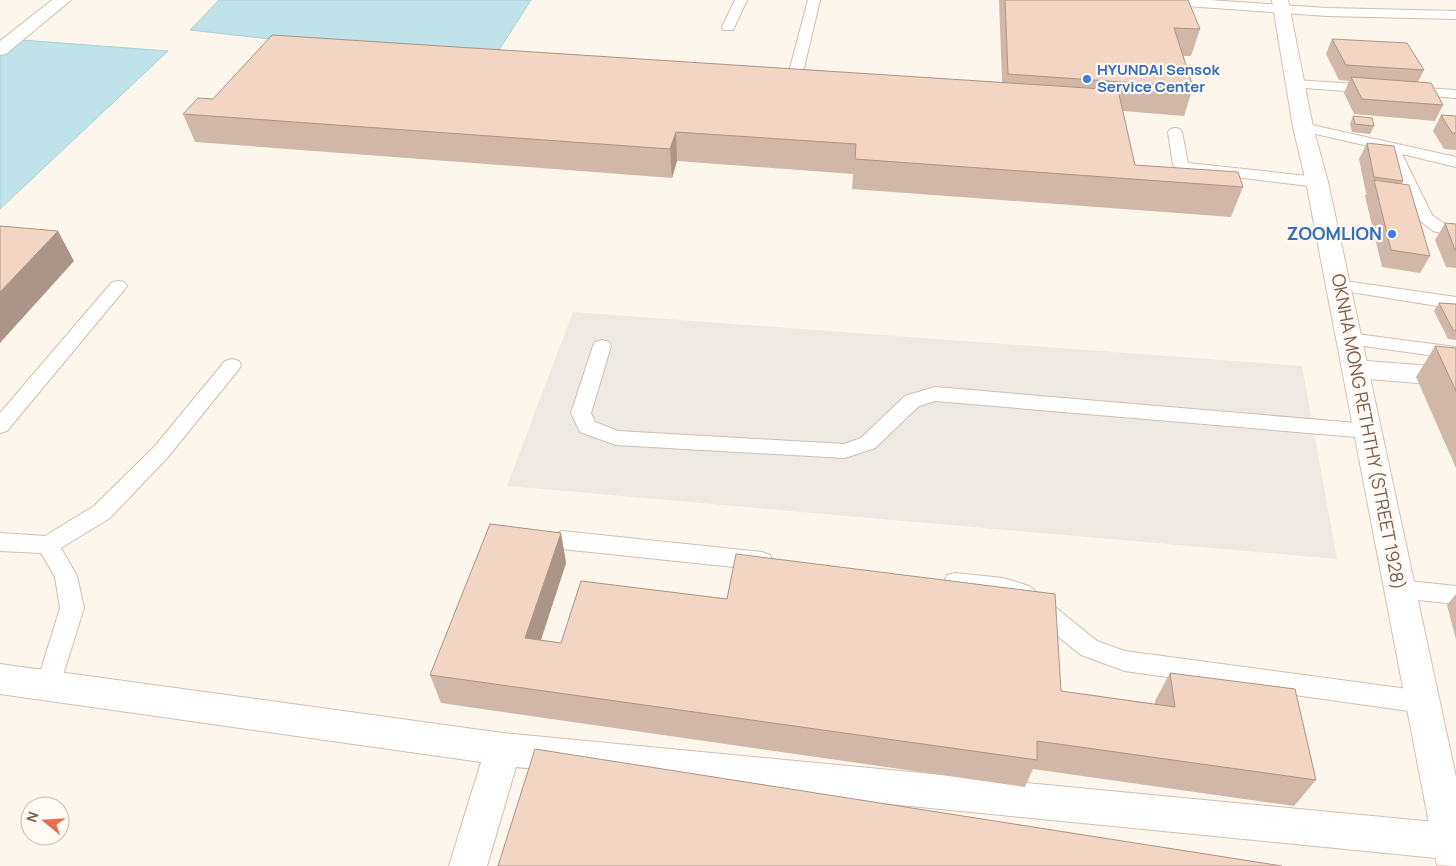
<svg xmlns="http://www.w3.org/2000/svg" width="1456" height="866" font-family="Manrope,sans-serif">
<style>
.industrial{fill:#efe9e4}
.water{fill:#bfe3e8;stroke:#a5d3da}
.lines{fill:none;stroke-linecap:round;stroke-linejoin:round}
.lane-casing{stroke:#d1beb0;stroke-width:2}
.street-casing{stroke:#d1beb0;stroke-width:2}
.secondary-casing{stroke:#d6c0b0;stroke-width:2}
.lane{fill:#fff;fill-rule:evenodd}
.street{fill:#fff;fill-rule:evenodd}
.secondary{fill:#fff;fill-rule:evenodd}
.wall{fill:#d1b7a8}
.shaded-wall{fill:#aa9588}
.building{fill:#f3d5c3;stroke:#aa9588}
.shop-dot{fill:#3f7fe0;stroke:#fffaf3;stroke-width:2}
.labels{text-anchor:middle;stroke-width:4.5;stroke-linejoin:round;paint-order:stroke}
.far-shop-label{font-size:15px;font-weight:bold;fill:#366cbe;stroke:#fffaf3;text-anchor:start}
.shop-label{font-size:18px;font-weight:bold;fill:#366cbe;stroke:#fffaf3;text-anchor:end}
.street-label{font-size:18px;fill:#7a5c4d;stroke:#fffaf3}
</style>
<rect width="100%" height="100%" fill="#fdf6ec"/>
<path class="industrial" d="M573 312 1302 366 1337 559 507 486Z"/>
<g class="water">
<path d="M219 0H531L490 64 190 30Z"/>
<path d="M21 40 168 51 0 209V56Z"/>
</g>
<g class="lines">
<g class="lane-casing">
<g id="lane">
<path d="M735 0H747L733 30H723L722 27Z"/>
<path d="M808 0H820L804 68 797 72 790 68Z"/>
<path d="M1151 0H1209L1327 8 1456 11V19L1327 16 1157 4Z"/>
<path d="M1295 80 1373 85 1380 89 1373 93 1290 87 1288 84Z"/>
<path d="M1409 87 1456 90V98L1404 94 1402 91 1404 88Z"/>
<path d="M1303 123 1456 157V167L1402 154 1432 215 1445 224 1456 227V237L1433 231 1419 220 1386 150 1298 130 1296 127 1298 124Z"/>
<path d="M1175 128 1180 129 1182 132 1188 163 1317 177 1322 179 1325 182 1322 185 1317 187 1179 170 1173 165 1168 132 1170 129Z"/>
<path d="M1338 280 1456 297V309L1332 289 1329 285 1332 281Z"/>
<path d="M118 281 124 282 127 286 124 290 7 431 0 433V413L112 282Z"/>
<path d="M1349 333 1456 347V359L1343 343 1340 339 1343 335Z"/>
<path d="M602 340 609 342 611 346 591 413 595 422 618 431 844 444 861 438 905 396 935 387 1368 424 1375 426 1378 431 1375 436 1368 438 935 401 919 406 875 448 845 458 616 445 580 432 571 413 593 346 595 342Z"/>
<path d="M232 359 239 361 241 365 239 369 168 457 110 518 61 548 77 576 84 608 57 694 48 697 39 694 36 686 60 608 55 577 41 553 0 551V533L45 536 94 506 154 447 225 361Z"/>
<path d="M562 531 762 552 770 555 773 561 770 567 762 570 562 549 554 546 551 540 554 534Z"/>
<path d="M955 573 1003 578 1029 586 1097 641 1125 651 1423 691 1432 694 1435 702 1432 710 1423 713 1125 671 1081 655 1013 600C992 592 968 596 947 589L944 582 947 575Z"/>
<path d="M1399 580 1456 586V604L1399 598 1391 596 1388 589 1391 582Z"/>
</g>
</g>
<g class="street-casing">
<g id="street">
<path d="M52 0H71L6 54 0 55V41Z"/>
<path d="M1355 360 1456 368V386L1355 378 1346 375 1342 369 1346 363Z"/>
<path d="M0 664 503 733 1456 824V860L516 767 487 866H449L481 762 0 694Z"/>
</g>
</g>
<g class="secondary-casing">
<path id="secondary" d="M1272 0H1288L1313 127 1328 182 1456 777V866L1437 865 1306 182 1293 127Z"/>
</g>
<use href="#lane" class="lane"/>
<use href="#street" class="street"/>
<use href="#secondary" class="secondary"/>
</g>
<g class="wall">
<path d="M999 0H1188L1200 29 1191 56H1183L1193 87 1184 116 1123 111 1135 165 1243 187 1231 217 852 189 853 174 677 161 672 178 195 142 183 114 213 99 1002 82Z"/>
<path d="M1332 39 1424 70 1418 82 1443 105 1435 121 1354 114 1344 93 1349 81 1339 80 1326 54Z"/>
<path d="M1441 115 1456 116V150L1444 149 1433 131Z"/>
<path d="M1353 116 1374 126 1370 134 1352 132 1350 124Z"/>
<path d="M1367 143 1403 181 1402 184 1430 256 1420 273 1382 267 1365 196 1367 193H1366L1359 159Z"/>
<path d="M1445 223 1456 224V268L1446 267 1435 240Z"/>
<path d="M1439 303 1456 304V340L1448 339 1434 311Z"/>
<path d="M1435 346 1456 348V468L1416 377Z"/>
<path d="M561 533 566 563 541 640 561 643 1061 691 1155 704V701L1170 673 1316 780 1294 806 1033 769 1025 787 441 703 430 675Z"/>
<path d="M1456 594V640L1447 605Z"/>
</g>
<g class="shaded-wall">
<path d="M676 132 677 161 672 178 670 149Z"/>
<path d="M58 231 74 261 0 343V292Z"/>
<path d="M561 533 566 563 532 667 525 638Z"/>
</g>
<g class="building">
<path d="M1005 0H1188L1200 29 1174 28 1193 87 1008 74Z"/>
<path d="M272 35 1118 90 1135 165 1238 172 1243 187 855 159 856 144 676 132 670 149 183 114 198 98 213 99Z"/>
<path d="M1332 39 1407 43 1424 70 1346 65Z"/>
<path d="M1351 77 1431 83 1443 105 1362 99Z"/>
<path d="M1441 115 1456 116V133H1452Z"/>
<path d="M1353 116 1372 118 1374 126 1355 124Z"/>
<path d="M1367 143 1394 146 1403 181 1374 177Z"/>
<path d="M1374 180 1409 185 1430 256 1391 250Z"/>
<path d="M1445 223 1456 224V250H1455Z"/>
<path d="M0 226 58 231 0 292Z"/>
<path d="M1439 303 1456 304V331L1453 330Z"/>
<path d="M1435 346 1456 348V391Z"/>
<path d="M490 524 561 533 525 638 561 643 581 581 727 599 736 554 1055 594 1061 691 1175 707 1170 673 1295 689 1316 780 1037 741V760L430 675Z"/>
<path d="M535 749 1282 866H498Z"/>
</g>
<g class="shop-dot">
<circle cx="1087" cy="79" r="5"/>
<circle cx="1392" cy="234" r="5"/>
</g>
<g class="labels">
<g class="far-shop-label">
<text x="1097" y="75">HYUNDAI Sensok<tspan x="1097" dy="17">Service Center</tspan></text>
</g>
<g class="shop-label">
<text x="1382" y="240">ZOOMLION</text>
</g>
<g class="street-label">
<text transform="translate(1368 432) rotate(79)" y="6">OKNHA MONG RETHTHY (STREET 1928)</text>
</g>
</g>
<g transform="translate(45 821) rotate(288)"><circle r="24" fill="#fffaf3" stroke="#cabbb1"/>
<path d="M0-4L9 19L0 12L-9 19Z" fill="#e76f51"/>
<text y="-8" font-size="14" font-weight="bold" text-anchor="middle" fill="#7a5c4d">N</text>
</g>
</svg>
